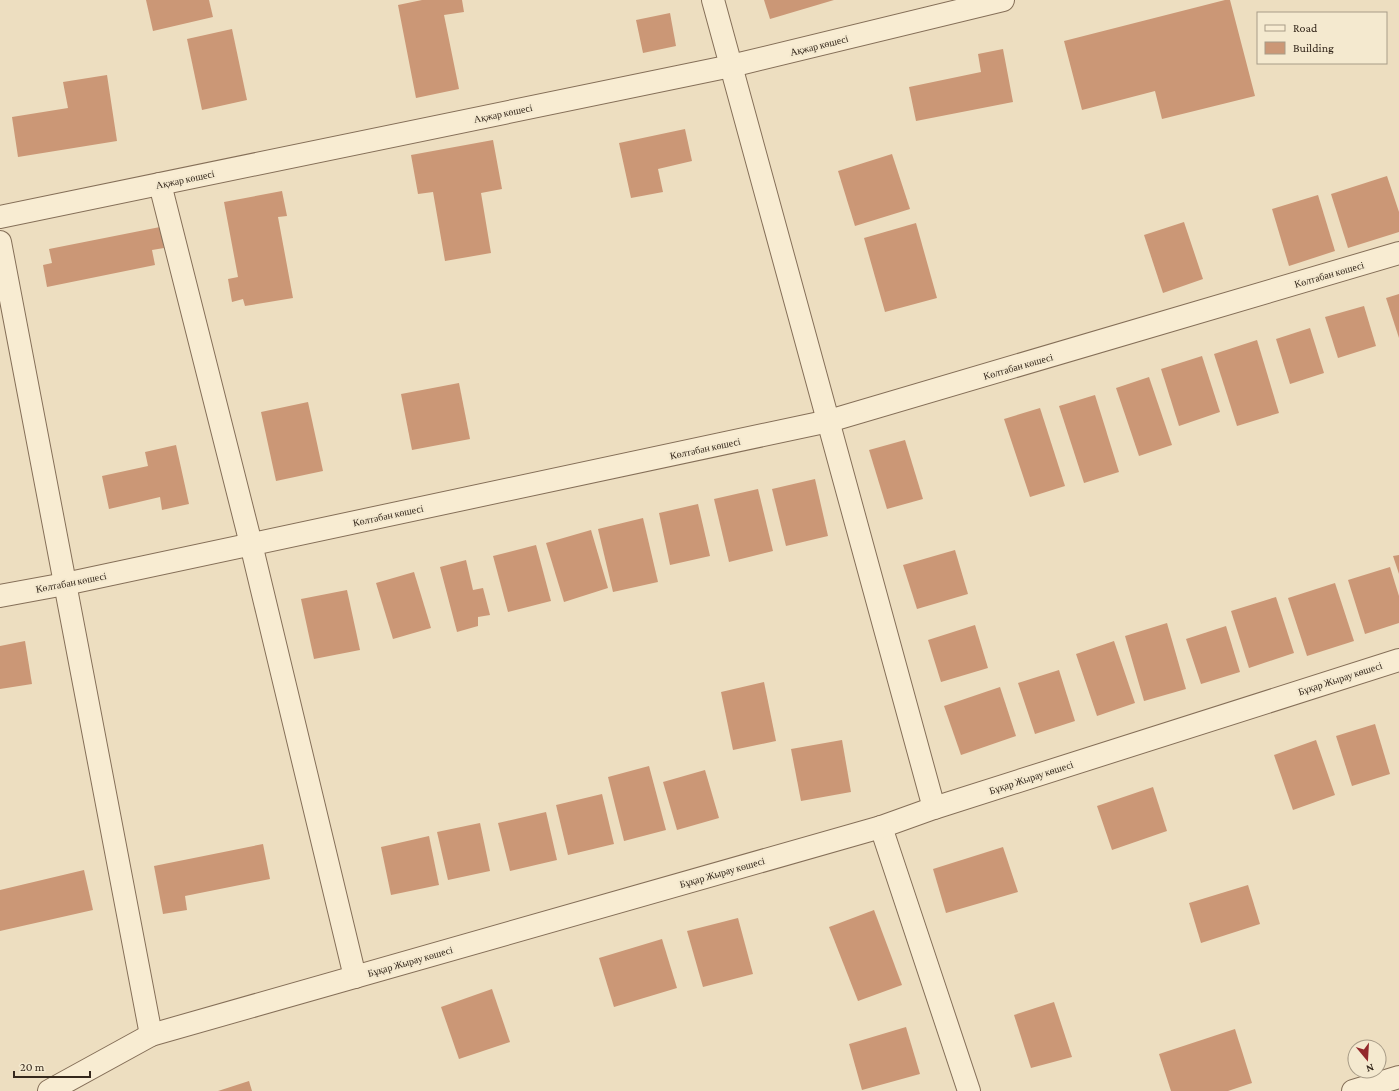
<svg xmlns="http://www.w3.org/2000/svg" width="1399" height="1091" font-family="'Crimson Pro',serif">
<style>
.building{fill:#cb9776}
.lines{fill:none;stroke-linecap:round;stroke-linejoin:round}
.minor-casing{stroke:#856f58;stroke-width:24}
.minor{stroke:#f8ecd2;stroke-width:22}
.labels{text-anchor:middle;stroke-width:4;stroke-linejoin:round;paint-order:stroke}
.street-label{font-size:10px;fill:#35281c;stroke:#f4e9cf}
</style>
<rect width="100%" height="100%" fill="#eddec0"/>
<g class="building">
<path d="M146 0H209L213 17 153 31Z"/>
<path d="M422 0H462L464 12 444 15 459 89 416 98 398 5Z"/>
<path d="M764 0H834L770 19Z"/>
<path d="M1225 0H1230L1255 96 1162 119 1155 91 1082 110 1064 41Z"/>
<path d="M670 13 676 46 643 53 636 20Z"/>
<path d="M232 29 247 100 202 110 187 39Z"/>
<path d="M1003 49 1013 102 916 121 909 87 981 72 978 54Z"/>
<path d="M107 75 117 141 18 157 12 117 68 108 63 82Z"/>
<path d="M685 129 692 161 658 169 663 192 631 198 619 143Z"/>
<path d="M493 140 502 189 481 193 491 253 445 261 433 192 418 194 411 155Z"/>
<path d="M892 154 910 209 855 226 838 171Z"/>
<path d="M1387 176 1399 212V232L1348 248 1331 194Z"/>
<path d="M282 191 287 216 278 217 293 298 245 306 243 299 232 302 228 279 238 277 224 202Z"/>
<path d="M1318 195 1335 251 1289 266 1272 209Z"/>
<path d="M1184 222 1203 279 1163 293 1144 235Z"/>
<path d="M916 223 937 298 885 312 864 238Z"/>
<path d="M160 227 164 248 152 250 155 265 47 287 43 265 52 263 49 249Z"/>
<path d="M1399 294V338L1386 298Z"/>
<path d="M1364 306 1376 346 1338 358 1325 317Z"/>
<path d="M1310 328 1324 373 1290 384 1276 339Z"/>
<path d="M1257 340 1279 413 1237 426 1214 354Z"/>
<path d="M1202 356 1220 412 1179 426 1161 369Z"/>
<path d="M1149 377 1172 445 1139 456 1116 388Z"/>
<path d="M459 383 470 439 412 450 401 394Z"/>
<path d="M1095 395 1119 472 1084 483 1059 406Z"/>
<path d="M308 402 323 471 276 481 261 412Z"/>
<path d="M1040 408 1065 486 1030 497 1004 419Z"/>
<path d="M905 440 923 499 887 509 869 450Z"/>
<path d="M176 445 189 504 162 510 160 497 109 509 102 476 148 466 145 452Z"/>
<path d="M815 479 828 536 786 546 772 489Z"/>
<path d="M758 489 773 551 729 562 714 499Z"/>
<path d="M698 504 710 556 670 565 659 513Z"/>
<path d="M643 518 658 582 613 592 598 529Z"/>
<path d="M591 530 608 588 564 602 546 543Z"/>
<path d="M536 545 551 601 508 612 493 556Z"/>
<path d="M955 550 968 594 917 609 903 565Z"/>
<path d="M1399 555V574L1393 556Z"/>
<path d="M466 560 473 590 483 588 490 615 478 617V626L457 632 440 567Z"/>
<path d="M1390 567 1399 596V623L1365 634 1348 580Z"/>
<path d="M414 572 431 628 393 639 376 583Z"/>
<path d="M1335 583 1354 641 1307 656 1288 598Z"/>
<path d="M347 590 360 650 314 659 301 599Z"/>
<path d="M1276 597 1294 653 1249 668 1231 611Z"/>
<path d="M1167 623 1186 689 1144 701 1125 636Z"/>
<path d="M975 625 988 668 941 682 928 640Z"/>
<path d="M1226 626 1240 672 1201 684 1186 639Z"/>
<path d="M25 641 32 684 0 689V646Z"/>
<path d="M1114 641 1135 703 1097 716 1076 654Z"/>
<path d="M1059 670 1075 721 1035 734 1018 683Z"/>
<path d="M764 682 776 741 733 750 721 692Z"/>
<path d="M1000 687 1016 736 961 755 944 706Z"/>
<path d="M1375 724 1390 774 1352 786 1336 736Z"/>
<path d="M842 740 851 792 801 801 791 749Z"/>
<path d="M1316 740 1335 795 1293 810 1274 755Z"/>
<path d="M649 766 666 830 624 841 608 777Z"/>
<path d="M705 770 719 818 677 830 663 782Z"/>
<path d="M1153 787 1167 831 1112 850 1097 806Z"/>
<path d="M602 794 614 844 568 855 556 805Z"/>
<path d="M546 812 557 860 510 871 498 823Z"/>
<path d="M480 823 490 871 448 880 437 832Z"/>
<path d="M429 836 439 885 391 895 381 847Z"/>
<path d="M263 844 270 879 185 896 187 910 163 914 154 866Z"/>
<path d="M1003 847 1018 892 946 913 933 869Z"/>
<path d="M84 870 93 910 0 931V890Z"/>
<path d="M1248 885 1260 924 1201 943 1189 903Z"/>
<path d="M874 910 902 985 858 1001 829 927Z"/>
<path d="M738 918 753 974 703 987 687 931Z"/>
<path d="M662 939 677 988 614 1007 599 958Z"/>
<path d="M492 989 510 1042 459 1059 441 1007Z"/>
<path d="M1054 1002 1072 1057 1031 1068 1014 1015Z"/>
<path d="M906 1027 920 1074 862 1090 849 1044Z"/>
<path d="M1235 1029 1252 1083 1228 1091H1171L1159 1054Z"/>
<path d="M249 1081 252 1091H218Z"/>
</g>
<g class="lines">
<g class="minor-casing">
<g id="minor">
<path d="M713 0 934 808"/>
<path d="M160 184 251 544 355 977"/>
<path d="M0 217 731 66 1003 0"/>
<path d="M0 242 151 1035"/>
<path d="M0 596 65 584 829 421 1399 253"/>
<path d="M881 827 969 1091"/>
<path d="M49 1091 151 1035 881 827 934 808 1399 660"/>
<path d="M1353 1091 1399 1077"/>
</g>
</g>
<use href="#minor" class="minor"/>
</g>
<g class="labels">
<g class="street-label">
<text transform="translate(819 45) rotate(-14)" y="4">Ақжар көшесі</text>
<text transform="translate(503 113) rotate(-12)" y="4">Ақжар көшесі</text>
<text transform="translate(185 179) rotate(-12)" y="4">Ақжар көшесі</text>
<text transform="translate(1329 274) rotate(-16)" y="4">Көлтабан көшесі</text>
<text transform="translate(1018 366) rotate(-16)" y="4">Көлтабан көшесі</text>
<text transform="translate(705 448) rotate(-12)" y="4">Көлтабан көшесі</text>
<text transform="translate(388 515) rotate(-12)" y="4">Көлтабан көшесі</text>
<text transform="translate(71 582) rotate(-11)" y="4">Көлтабан көшесі</text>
<text transform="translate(1340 678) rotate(-18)" y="4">Бұқар Жырау көшесі</text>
<text transform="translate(1031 777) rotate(-18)" y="4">Бұқар Жырау көшесі</text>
<text transform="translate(722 872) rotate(-16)" y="4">Бұқар Жырау көшесі</text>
<text transform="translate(410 961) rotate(-16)" y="4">Бұқар Жырау көшесі</text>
</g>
</g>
<rect x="1257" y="12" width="130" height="52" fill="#f4e9cf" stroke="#a89c87"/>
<rect x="1265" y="25" width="20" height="6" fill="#f8ecd2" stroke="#a89c87"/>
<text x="1293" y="32" font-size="12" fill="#35281c">Road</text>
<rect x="1265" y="42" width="20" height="12" fill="#cb9776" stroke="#a89c87"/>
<text x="1293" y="52" font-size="12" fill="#35281c">Building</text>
<g transform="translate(1367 1059) rotate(162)"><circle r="19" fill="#f4e9cf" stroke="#a89c87"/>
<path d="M0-3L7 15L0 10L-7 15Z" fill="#93292c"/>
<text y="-6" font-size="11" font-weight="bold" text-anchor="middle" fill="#35281c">N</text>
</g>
<path d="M14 1071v6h76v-6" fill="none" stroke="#35281c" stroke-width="2"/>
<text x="20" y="1071" font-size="12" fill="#35281c" stroke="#f4e9cf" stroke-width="3" paint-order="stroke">20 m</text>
</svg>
